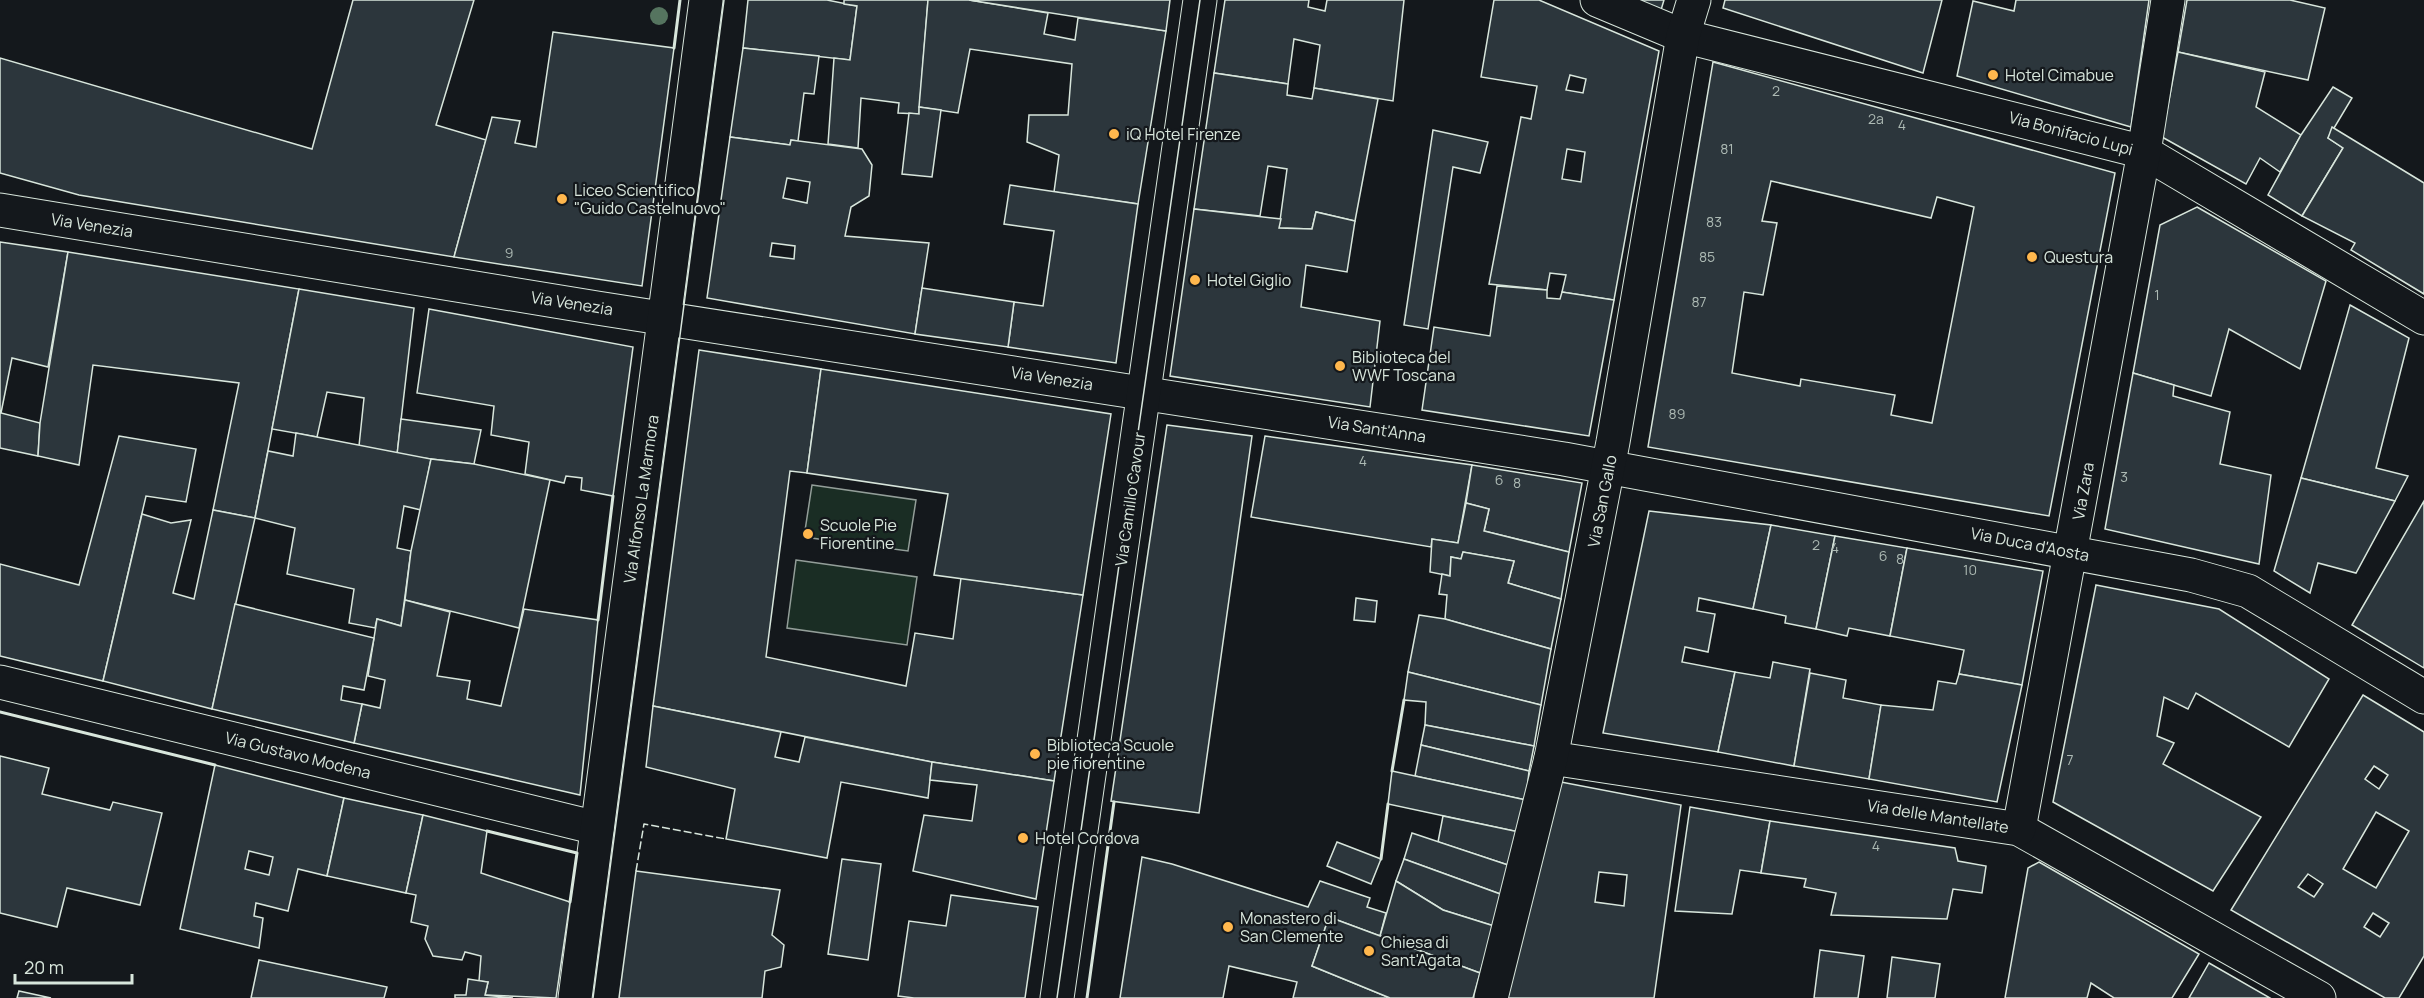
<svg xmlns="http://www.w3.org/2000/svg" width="2424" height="998" font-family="Manrope,sans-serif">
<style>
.green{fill:#1a2d24;stroke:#939e99;stroke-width:1.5}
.building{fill:#2c363c;stroke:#d8e6dc;stroke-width:1.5;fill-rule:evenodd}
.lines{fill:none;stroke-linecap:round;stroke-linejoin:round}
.minor-casing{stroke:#d8e6dc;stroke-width:35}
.minor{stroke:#14181c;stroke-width:33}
.tram{stroke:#d8e6dc;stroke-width:1.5}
.fence{stroke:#d8e6dc;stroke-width:1.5;stroke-dasharray:8 3;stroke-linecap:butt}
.wall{stroke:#d8e6dc;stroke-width:3}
.tree{fill:#55745f}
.poi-dot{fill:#ffb74d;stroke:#14181c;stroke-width:2}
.labels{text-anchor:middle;stroke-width:4.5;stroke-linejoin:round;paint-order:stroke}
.number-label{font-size:14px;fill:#adbab4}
.poi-label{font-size:16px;fill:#d8e6dc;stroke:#14181c;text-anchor:start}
.street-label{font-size:16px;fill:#d8e6dc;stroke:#14181c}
</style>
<rect width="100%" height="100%" fill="#14181c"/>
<g class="green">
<path d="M812 485 916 500 908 551 804 537Z"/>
<path d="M796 560 917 577 907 645 787 628Z"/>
</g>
<g class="building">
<path d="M353 0H474L436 125 486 140 454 257 79 195 0 173V58L312 149Z"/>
<path d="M748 0H827L857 6 850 60 743 48Z"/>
<path d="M844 0H928L919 114 898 113 899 103 861 98 858 148 828 144 834 58 850 60 857 6 844 4Z"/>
<path d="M928 0H969L1048 13 1044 34 1075 40 1078 18 1166 31 1138 204 1054 192 1059 155 1027 142 1029 115H1068L1072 64 970 49 958 113 919 107Z"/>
<path d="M969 0H1170L1166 31Z"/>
<path d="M1225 0H1309L1308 7 1325 11 1327 0H1404L1393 101 1314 88 1320 45 1294 39 1288 84 1214 73Z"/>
<path d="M1494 0H1539L1659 51 1614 300 1562 292 1566 275 1550 273 1547 290 1489 284 1521 117 1531 119 1537 86 1481 77ZM1570 75 1586 79 1583 93 1566 90ZM1567 149 1585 152 1581 182 1562 179Z"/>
<path d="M1636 0H1664L1661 10Z"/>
<path d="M1725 0H1942L1923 73 1723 8Z"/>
<path d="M2016 0H2149L2131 127 1957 76 1973 1 2014 11Z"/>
<path d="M2187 0H2290L2325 8 2308 80 2178 52Z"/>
<path d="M553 32 674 48 642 286 454 257 492 117 520 121 515 143 536 147Z"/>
<path d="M743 48 819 56 814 94 804 93 798 141 791 140 790 145 730 137Z"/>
<path d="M2178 52 2265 72 2256 107 2301 135 2280 172 2260 158 2246 184 2162 137Z"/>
<path d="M1713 62 2115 173 2049 516 1648 447ZM1771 181 1931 218 1937 197 1974 207 1932 423 1891 415 1895 395 1801 379 1800 386 1732 373 1744 292 1763 295 1777 223 1762 221Z"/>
<path d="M1214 73 1288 84 1287 95 1312 99 1314 88 1378 99 1355 221 1316 212 1312 229 1279 228 1287 169 1268 166 1260 216 1194 209Z"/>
<path d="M2333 87 2352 98 2328 138 2343 148 2302 216 2268 195 2301 135Z"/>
<path d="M919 107 941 110 932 177 902 174 909 113 919 114Z"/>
<path d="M2332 127 2424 183V294L2351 250 2355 243 2302 216 2343 148 2328 138Z"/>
<path d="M1433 130 1488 142 1480 173 1453 167 1428 329 1404 325Z"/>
<path d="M730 137 790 145 791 140 862 149 872 165 869 196 851 207 845 236 929 243 915 334 707 298ZM787 178 810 182 807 203 783 198ZM772 243 795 246 794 259 770 256Z"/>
<path d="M1010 185 1138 204 1116 363 1008 347 1014 302 1043 306 1054 231 1004 224Z"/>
<path d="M2197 207 2326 281 2300 369 2229 329 2211 396 2133 373 2160 225Z"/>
<path d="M1194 209 1281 219 1279 228 1312 229 1316 212 1355 221 1347 272 1306 265 1301 307 1380 321 1370 407 1170 376Z"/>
<path d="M0 242 68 252 48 367 12 358 1 413 40 423 38 456 0 448Z"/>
<path d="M68 252 299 289 255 518 213 510 239 383 93 365 79 465 38 456 40 423Z"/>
<path d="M1497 286 1547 290V298L1560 299 1562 292 1614 300 1589 436 1422 410 1434 327 1490 336Z"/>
<path d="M922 288 1014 302 1008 347 915 334Z"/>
<path d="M299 289 414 308 397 455 359 446 364 398 327 392 317 437 272 429Z"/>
<path d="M2350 305 2409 338 2376 468 2408 476 2395 501 2301 478Z"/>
<path d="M429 309 633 347 613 496 581 490 582 478 566 476 564 483 525 474 529 442 491 435 494 406 417 393Z"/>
<path d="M699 350 821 369 807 473 790 471 766 657 906 686 915 633 953 639 961 578 1083 595 1054 781 932 762 653 706Z"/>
<path d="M821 369 1111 414 1083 595 934 575 948 494 807 473Z"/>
<path d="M2133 373 2174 385 2173 396 2230 412 2220 464 2271 475 2259 564 2105 529Z"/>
<path d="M401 419 481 430 474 464 397 455Z"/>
<path d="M1167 425 1252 436 1199 813 1111 801Z"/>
<path d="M296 433 431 459 421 510 404 506 397 548 411 551 401 626 377 619 375 628 349 623 354 589 287 574 295 528 255 518 268 451 293 456Z"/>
<path d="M119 436 196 449 186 502 146 496 103 681 0 656V564L79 585Z"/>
<path d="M1265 436 1472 465 1458 543 1432 539 1431 547 1251 517Z"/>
<path d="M431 459 474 464 550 480 519 628 405 600 411 551Z"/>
<path d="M1472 465 1582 483 1569 552 1484 531 1489 509 1466 503Z"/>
<path d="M2301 478 2395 501 2356 573 2318 563 2310 593 2274 571Z"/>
<path d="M2424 501V668L2352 625Z"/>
<path d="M1466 503 1489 509 1484 531 1569 552 1561 599 1508 583 1514 561 1463 552 1461 559 1451 557 1450 576 1430 572 1432 539 1458 543Z"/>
<path d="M213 510 255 518 212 709 103 681 142 514 171 523 191 520 173 593 194 599Z"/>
<path d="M1649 511 1771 525 1753 609 1699 598 1697 611 1715 614 1708 652 1685 647 1682 662 1735 672 1718 752 1603 733Z"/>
<path d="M1771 525 1835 536 1816 629 1785 623 1786 616 1753 609Z"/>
<path d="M1835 536 1907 548 1890 636 1849 628 1847 636 1816 629Z"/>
<path d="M1907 548 2043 571 2022 685 1959 674 1964 650 1890 636Z"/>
<path d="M1463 552 1514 561 1508 583 1561 599 1551 649 1445 619 1447 595 1439 594 1442 574 1450 576 1451 557 1461 559Z"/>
<path d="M2096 585 2219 609 2329 679 2289 747 2196 693 2188 709 2164 697 2157 736 2174 743 2163 764 2261 817 2213 891 2053 802Z"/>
<path d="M1356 598 1377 601 1375 622 1354 620Z"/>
<path d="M405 600 450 612 437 676 470 681 467 699 501 706 524 609 598 620 580 795 354 743 362 704 380 708 385 680 368 676 377 619 401 626Z"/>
<path d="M235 604 374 638 364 690 343 686 341 700 362 704 354 743 212 709Z"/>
<path d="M1419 615 1445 619 1551 649 1541 705 1408 672Z"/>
<path d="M1773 662 1810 669 1794 766 1718 752 1735 672 1770 678Z"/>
<path d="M1408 672 1541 705 1534 746 1425 725 1426 702 1404 700Z"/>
<path d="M1810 673 1846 680 1843 698 1881 705 1869 779 1794 766Z"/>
<path d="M1959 674 2022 685 1997 802 1869 779 1881 705 1933 710 1938 681 1956 684Z"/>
<path d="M2363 695 2424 732V956L2399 998H2385L2231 910ZM2374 766 2388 775 2379 789 2365 779ZM2376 812 2409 831 2376 888 2343 869ZM2308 874 2323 884 2314 897 2298 887ZM2373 913 2389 923 2380 937 2364 927Z"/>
<path d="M653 706 781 732 775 757 799 762 805 737 932 762 928 798 841 782 827 858 726 839 735 789 646 767Z"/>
<path d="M1425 725 1534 746 1529 771 1421 745Z"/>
<path d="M1421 745 1529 771 1526 800 1415 776Z"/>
<path d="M0 756 49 768 42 794 110 810 113 802 162 813 140 905 67 888 57 927 0 913Z"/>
<path d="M932 762 1054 781 1036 899 913 871 924 815 972 821 977 785 930 780Z"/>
<path d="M215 765 344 798 327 876 298 869 288 911 256 903 254 916 263 918 259 948 180 929ZM249 851 273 857 269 875 245 869Z"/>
<path d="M1392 771 1526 800 1519 832 1388 804Z"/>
<path d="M1561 782 1681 805 1654 998H1506ZM1599 872 1627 875 1624 906 1595 902Z"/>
<path d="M344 798 423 815 406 893 327 876Z"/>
<path d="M1690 807 1770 821 1761 873 1740 870 1732 914 1675 911Z"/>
<path d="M423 815 487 831 481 873 570 902 556 998 485 995 488 982 479 981 481 956 465 952 462 960 433 956 425 939 428 926 411 922 416 895 406 893Z"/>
<path d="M1443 816 1519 832 1511 866 1438 842Z"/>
<path d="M1770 821 1955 848 1958 861 1986 866 1982 893 1953 889 1947 919 1831 915 1836 893 1804 887 1806 879 1761 873Z"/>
<path d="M1412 833 1511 866 1503 895 1404 859Z"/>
<path d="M1337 842 1381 859 1371 884 1327 866Z"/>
<path d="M1142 857 1172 864 1308 907 1320 881 1370 898 1367 907 1386 913 1380 936 1329 917 1312 966 1390 998H1293L1297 982 1229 966 1223 998H1120Z"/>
<path d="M842 859 881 864 868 960 828 954Z"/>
<path d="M1404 859 1503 895 1494 926 1443 910 1396 881Z"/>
<path d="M2039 862 2199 954 2172 998H2114L2091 983 2087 998H2005L2028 868Z"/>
<path d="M636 871 780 890 772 935 784 945 781 967 765 971 762 998H619Z"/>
<path d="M1396 881 1443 910 1494 926 1480 973 1380 936Z"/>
<path d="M951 895 1038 907 1025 998H914L898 996 909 921 946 926Z"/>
<path d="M1329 917 1480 973 1473 998H1390L1312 966Z"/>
<path d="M1820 950 1864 956 1858 998H1814Z"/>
<path d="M1892 957 1940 964 1935 998H1887Z"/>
<path d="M259 960 387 987 384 998H251Z"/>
<path d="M2209 963 2270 998H2189Z"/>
<path d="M468 979 488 982 485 995 513 998H455V995H466Z"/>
<path d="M19 991 51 998H17Z"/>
</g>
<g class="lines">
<g class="minor-casing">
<g id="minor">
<path d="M1597 0 1683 36 2144 152 2424 318"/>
<path d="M0 210 597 308 1564 459 2191 575 2248 591 2424 697"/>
<path d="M0 682 597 828"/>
<path d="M1551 758 2019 829 2319 998"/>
<path d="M2019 829 2144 152 2168 0"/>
<path d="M575 998 706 0"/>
<path d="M1057 998 1200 0"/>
<path d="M1491 998 1551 758 1613 442 1683 36 1694 0"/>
</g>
</g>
<use href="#minor" class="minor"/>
<g class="tram">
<path d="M593 998 724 0"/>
<path d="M1057 998 1200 0"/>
</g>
<path class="fence" d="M636 871 644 824 726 839"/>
<g class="wall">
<path d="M674 48 680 0"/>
<path d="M598 620 613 496"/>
<path d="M0 712 215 765"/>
<path d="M1392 771 1404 700"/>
<path d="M487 831 577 853 570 902"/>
<path d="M1381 859 1388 804"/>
<path d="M1087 998 1114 802"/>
</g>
</g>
<circle class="tree" cx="659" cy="16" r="9"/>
<g class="poi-dot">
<circle cx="1993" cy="75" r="6"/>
<circle cx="1114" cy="134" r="6"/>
<circle cx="562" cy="199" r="6"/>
<circle cx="2032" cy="257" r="6"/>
<circle cx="1195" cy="280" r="6"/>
<circle cx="1340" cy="366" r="6"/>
<circle cx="808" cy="534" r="6"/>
<circle cx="1035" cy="754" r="6"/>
<circle cx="1023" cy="838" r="6"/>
<circle cx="1228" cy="927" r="6"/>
<circle cx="1369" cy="951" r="6"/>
</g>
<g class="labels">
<g class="number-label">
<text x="1776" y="96">2</text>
<text x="1876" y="124">2a</text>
<text x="1902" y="130">4</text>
<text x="1727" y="154">81</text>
<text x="1714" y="227">83</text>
<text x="509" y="258">9</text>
<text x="1707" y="262">85</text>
<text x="2157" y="300">1</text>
<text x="1699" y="307">87</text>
<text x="1677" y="419">89</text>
<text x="1363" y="466">4</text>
<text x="2124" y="482">3</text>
<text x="1499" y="485">6</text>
<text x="1517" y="488">8</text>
<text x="1816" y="550">2</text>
<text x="1835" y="553">4</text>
<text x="1883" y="561">6</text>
<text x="1900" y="564">8</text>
<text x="1970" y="575">10</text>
<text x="2070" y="765">7</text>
<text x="1876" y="851">4</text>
</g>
<g class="poi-label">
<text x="2005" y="81">Hotel Cimabue</text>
<text x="1126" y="140">iQ Hotel Firenze</text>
<text x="574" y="196">Liceo Scientifico<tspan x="574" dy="18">"Guido Castelnuovo"</tspan></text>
<text x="2044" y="263">Questura</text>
<text x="1207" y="286">Hotel Giglio</text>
<text x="1352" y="363">Biblioteca del<tspan x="1352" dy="18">WWF Toscana</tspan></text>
<text x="820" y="531">Scuole Pie<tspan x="820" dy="18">Fiorentine</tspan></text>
<text x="1047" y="751">Biblioteca Scuole<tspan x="1047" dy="18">pie fiorentine</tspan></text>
<text x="1035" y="844">Hotel Cordova</text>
<text x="1240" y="924">Monastero di<tspan x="1240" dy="18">San Clemente</tspan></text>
<text x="1381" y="948">Chiesa di<tspan x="1381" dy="18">Sant'Agata</tspan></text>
</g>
<g class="street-label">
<text transform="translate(2071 133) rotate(15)" y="6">Via Bonifacio Lupi</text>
<text transform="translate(92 225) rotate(9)" y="6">Via Venezia</text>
<text transform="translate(572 303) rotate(9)" y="6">Via Venezia</text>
<text transform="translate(1052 378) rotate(9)" y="6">Via Venezia</text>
<text transform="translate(1377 429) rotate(9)" y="6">Via Sant'Anna</text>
<text transform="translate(2083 491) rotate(-80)" y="6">Via Zara</text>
<text transform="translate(641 499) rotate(-82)" y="6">Via Alfonso La Marmora</text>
<text transform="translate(1130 499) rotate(-82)" y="6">Via Camillo Cavour</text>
<text transform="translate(1602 501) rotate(-79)" y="6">Via San Gallo</text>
<text transform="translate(2030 544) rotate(11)" y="6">Via Duca d'Aosta</text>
<text transform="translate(298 755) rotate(14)" y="6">Via Gustavo Modena</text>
<text transform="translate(1938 816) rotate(9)" y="6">Via delle Mantellate</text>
</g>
</g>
<path d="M15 974v9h117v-9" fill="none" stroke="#d8e6dc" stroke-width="3"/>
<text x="24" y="974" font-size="18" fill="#d8e6dc" stroke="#14181c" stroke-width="4.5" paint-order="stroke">20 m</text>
</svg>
